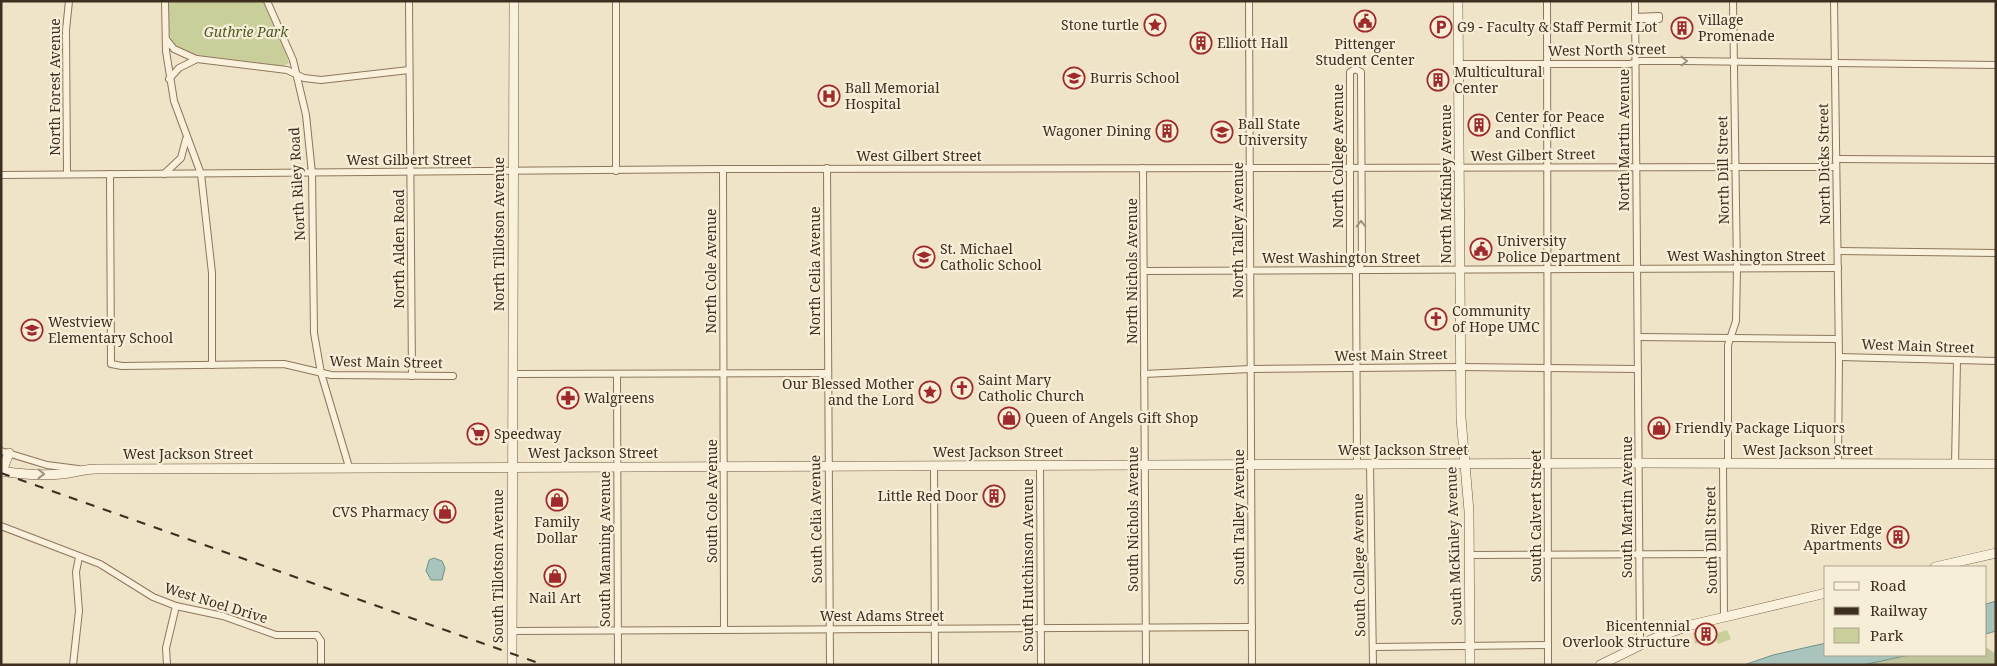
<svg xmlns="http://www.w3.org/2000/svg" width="1997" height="666" font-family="'Noto Serif',serif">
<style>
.green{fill:#c9cf9b}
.cemetery{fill:#bfc49a}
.water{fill:#a9c4bc;stroke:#6f938a}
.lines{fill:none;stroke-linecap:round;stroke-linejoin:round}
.street-casing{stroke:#8d765c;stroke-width:8}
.secondary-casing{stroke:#6f573f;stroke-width:10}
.street{stroke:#faf1dc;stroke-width:6}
.secondary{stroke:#faf1dc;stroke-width:9}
.rail{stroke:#3d2e20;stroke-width:2;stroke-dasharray:9 9;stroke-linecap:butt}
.oneway{stroke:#9c907e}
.labels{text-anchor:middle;stroke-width:4.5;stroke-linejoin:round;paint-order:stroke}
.poi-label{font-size:14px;fill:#3d2e20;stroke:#f7eed8;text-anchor:start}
.park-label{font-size:14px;font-style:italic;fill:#4d5a26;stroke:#f7eed8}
.street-label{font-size:14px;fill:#3d2e20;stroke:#f7eed8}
</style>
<rect width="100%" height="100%" fill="#f0e4c8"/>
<g class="green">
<path d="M167 1H263L281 37 289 63 283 66 189 54C163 41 168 27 167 1Z"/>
<path d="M1713 628 1715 634 1727 630 1731 639 1718 644 1715 637 1695 644 1693 633Z"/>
</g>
<path class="cemetery" d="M1986 647 1996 654V665H1863L1907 655H1986Z"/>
<g class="water">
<path d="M434 558 442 561 445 568 442 580H431L426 571 429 560Z"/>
<path d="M1996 601V631L1986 634V604Z"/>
<path d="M1826 643V655H1909L1863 665H1744L1773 655Z"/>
</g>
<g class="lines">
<g class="street-casing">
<g id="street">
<path d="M165 1 166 51 174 101 201 174 212 273V365"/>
<path d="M267 1 293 60 306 115 312 173 314 333 321 373 349 467"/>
<path d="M409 1 412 376"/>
<path d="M616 1V171"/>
<path d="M1249 1 1252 665"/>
<path d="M1547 1 1548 665"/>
<path d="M1635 1 1640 645"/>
<path d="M1834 1 1839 357 1838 464"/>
<path d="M1635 17 1659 16V19H1635"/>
<path d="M166 39 174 49 196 59"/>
<path d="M1459 64H1630L1640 61H1684L1996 65"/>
<path d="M169 79 179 68 197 59 287 70 304 78 321 80 409 70"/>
<path d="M1836 159 1996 160"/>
<path d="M827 168 830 665"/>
<path d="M1143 168 1146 665"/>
<path d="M723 169 724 629"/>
<path d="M67 174 66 30 69 1"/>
<path d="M110 174 111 364 122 366 284 364 331 375 453 376"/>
<path d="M164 174 181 158 186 139"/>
<path d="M1 175 723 169 1836 167"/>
<path d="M1838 251 1996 253"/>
<path d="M1144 271 1838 268"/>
<path d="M1356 271 1350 264V72L1355 69 1361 72 1362 263 1356 271 1357 464"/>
<path d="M1638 337 1838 339"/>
<path d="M1839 357 1996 361"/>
<path d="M512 374 828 373"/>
<path d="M617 374 618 665"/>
<path d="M1144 374 1250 369 1461 367 1638 369"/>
<path d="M1 451 47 465 78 469"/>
<path d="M1370 464 1373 665"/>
<path d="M1723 464 1724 617"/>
<path d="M1728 464V345L1736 321 1737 269 1733 1"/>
<path d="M1955 465 1957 360"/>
<path d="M1040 466 1041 665"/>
<path d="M934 467 935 665"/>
<path d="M1 526 100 564 153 597 176 606 223 616 276 635H317L321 641V665"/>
<path d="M1469 555 1723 554"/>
<path d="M512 631 1252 627"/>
<path d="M1373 647 1548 645"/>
<path d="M73 665 79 611 76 572 79 557"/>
<path d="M167 665 166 648 176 606"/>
</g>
</g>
<g class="secondary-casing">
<g id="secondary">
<path d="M1458 1 1461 418 1469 511 1470 665"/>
<path d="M1 471C20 474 42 476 61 474 73 473 84 469 96 469L1639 463 1996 464"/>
<path d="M2 471 9 453"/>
<path d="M1935 567 1996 553"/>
<path d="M512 665 514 1"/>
<path d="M1600 665 1655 638 1691 625 1826 593"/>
</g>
</g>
<use href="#street" class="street"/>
<use href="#secondary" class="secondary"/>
<path class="rail" d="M1 473 544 665"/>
</g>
<defs><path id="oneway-chevron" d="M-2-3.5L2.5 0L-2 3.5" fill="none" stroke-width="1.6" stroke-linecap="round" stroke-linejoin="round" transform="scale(1.25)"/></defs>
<g class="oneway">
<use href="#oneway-chevron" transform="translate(1684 61)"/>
<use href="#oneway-chevron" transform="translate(1361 224) rotate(-90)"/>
<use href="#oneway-chevron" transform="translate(41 474) rotate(1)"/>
</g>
<defs>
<g id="civic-ring" transform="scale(1.125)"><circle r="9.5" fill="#f7eed8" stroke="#9e2a2b" stroke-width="1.5"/><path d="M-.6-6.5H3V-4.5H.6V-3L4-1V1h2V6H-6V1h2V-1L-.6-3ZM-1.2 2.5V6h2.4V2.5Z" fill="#9e2a2b"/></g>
<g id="sight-ring" transform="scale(1.125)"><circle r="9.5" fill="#f7eed8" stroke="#9e2a2b" stroke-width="1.5"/><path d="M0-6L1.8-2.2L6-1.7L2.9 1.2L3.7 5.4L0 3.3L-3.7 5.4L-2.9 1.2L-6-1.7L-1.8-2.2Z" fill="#9e2a2b"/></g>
<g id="parking-ring" transform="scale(1.125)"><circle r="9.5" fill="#f7eed8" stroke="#9e2a2b" stroke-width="1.5"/><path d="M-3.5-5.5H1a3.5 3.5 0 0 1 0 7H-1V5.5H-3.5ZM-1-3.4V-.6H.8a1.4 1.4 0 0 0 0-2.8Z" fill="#9e2a2b"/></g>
<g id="building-ring" transform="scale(1.125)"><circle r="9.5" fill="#f7eed8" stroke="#9e2a2b" stroke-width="1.5"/><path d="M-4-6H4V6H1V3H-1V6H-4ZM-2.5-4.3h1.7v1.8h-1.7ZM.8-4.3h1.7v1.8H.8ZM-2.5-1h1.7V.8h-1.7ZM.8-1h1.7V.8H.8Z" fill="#9e2a2b"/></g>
<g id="school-ring" transform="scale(1.125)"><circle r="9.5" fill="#f7eed8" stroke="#9e2a2b" stroke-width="1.5"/><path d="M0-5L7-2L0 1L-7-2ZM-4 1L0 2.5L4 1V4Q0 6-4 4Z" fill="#9e2a2b"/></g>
<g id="hospital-ring" transform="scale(1.125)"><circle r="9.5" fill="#f7eed8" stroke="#9e2a2b" stroke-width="1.5"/><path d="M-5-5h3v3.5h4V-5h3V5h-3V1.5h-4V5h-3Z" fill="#9e2a2b"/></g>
<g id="university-ring" transform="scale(1.125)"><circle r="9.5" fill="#f7eed8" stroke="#9e2a2b" stroke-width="1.5"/><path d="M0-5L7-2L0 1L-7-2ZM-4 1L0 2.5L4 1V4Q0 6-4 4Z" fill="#9e2a2b"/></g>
<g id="church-ring" transform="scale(1.125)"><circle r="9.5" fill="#f7eed8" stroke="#9e2a2b" stroke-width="1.5"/><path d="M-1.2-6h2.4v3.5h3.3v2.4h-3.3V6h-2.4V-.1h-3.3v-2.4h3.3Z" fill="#9e2a2b"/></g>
<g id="pharmacy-ring" transform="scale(1.125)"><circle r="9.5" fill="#f7eed8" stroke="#9e2a2b" stroke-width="1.5"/><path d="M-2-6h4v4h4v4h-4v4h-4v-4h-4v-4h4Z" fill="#9e2a2b"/></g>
<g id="shop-ring" transform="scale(1.125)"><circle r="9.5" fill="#f7eed8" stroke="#9e2a2b" stroke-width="1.5"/><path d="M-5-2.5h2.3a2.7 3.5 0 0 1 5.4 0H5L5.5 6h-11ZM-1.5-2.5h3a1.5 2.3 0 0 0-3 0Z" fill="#9e2a2b"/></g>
<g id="supermarket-ring" transform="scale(1.125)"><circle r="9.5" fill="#f7eed8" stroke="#9e2a2b" stroke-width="1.5"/><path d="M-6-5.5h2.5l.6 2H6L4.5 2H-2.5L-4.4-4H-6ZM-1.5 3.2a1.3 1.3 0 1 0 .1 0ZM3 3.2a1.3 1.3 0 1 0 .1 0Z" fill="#9e2a2b"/></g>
</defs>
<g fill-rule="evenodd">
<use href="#civic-ring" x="1365" y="21"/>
<use href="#sight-ring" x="1155" y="25"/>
<use href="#parking-ring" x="1441" y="27"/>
<use href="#building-ring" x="1682" y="28"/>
<use href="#building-ring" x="1201" y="43"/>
<use href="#school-ring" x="1074" y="78"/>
<use href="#building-ring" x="1438" y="80"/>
<use href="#hospital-ring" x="829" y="96"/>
<use href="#building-ring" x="1479" y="125"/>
<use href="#building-ring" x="1167" y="131"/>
<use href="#university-ring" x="1222" y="132"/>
<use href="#civic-ring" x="1481" y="249"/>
<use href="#school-ring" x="924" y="257"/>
<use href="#church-ring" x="1436" y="319"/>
<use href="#school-ring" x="32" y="330"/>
<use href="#church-ring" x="962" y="388"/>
<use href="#sight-ring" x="930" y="392"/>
<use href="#pharmacy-ring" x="568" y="398"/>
<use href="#shop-ring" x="1009" y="418"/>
<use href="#shop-ring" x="1659" y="428"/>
<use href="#supermarket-ring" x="478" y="434"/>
<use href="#building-ring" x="994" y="496"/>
<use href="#shop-ring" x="557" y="500"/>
<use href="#shop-ring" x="445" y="512"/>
<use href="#building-ring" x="1898" y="537"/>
<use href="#shop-ring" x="555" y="576"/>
<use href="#building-ring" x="1706" y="634"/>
</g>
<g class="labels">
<g class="poi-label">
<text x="1698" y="25">Village<tspan x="1698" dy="16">Promenade</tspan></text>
<text x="1139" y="30" text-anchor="end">Stone turtle</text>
<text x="1457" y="32">G9 - Faculty &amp; Staff Permit Lot</text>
<text x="1217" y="48">Elliott Hall</text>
<text x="1365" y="49" text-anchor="middle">Pittenger<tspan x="1365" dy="16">Student Center</tspan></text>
<text x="1454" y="77">Multicultural<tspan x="1454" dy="16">Center</tspan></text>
<text x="1090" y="83">Burris School</text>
<text x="845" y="93">Ball Memorial<tspan x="845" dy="16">Hospital</tspan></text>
<text x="1495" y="122">Center for Peace<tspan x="1495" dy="16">and Conflict</tspan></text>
<text x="1238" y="129">Ball State<tspan x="1238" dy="16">University</tspan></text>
<text x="1151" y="136" text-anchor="end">Wagoner Dining</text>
<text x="1497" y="246">University<tspan x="1497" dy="16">Police Department</tspan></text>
<text x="940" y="254">St. Michael<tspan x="940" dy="16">Catholic School</tspan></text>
<text x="1452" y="316">Community<tspan x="1452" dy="16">of Hope UMC</tspan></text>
<text x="48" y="327">Westview<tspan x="48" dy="16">Elementary School</tspan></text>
<text x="978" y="385">Saint Mary<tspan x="978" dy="16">Catholic Church</tspan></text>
<text x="914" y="389" text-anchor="end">Our Blessed Mother<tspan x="914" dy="16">and the Lord</tspan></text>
<text x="584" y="403">Walgreens</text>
<text x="1025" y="423">Queen of Angels Gift Shop</text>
<text x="1675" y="433">Friendly Package Liquors</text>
<text x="494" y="439">Speedway</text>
<text x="978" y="501" text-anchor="end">Little Red Door</text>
<text x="429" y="517" text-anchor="end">CVS Pharmacy</text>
<text x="557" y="527" text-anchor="middle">Family<tspan x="557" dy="16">Dollar</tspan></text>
<text x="1882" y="534" text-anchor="end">River Edge<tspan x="1882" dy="16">Apartments</tspan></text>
<text x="555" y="603" text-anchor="middle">Nail Art</text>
<text x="1690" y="631" text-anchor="end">Bicentennial<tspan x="1690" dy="16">Overlook Structure</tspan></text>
</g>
<g class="park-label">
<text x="246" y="37">Guthrie Park</text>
</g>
<g class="street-label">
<text transform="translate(1607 50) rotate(-1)" y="5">West North Street</text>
<text transform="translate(55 87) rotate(-90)" y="5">North Forest Avenue</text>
<text transform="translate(1624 140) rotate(-90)" y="5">North Martin Avenue</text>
<text transform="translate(1533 155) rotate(-1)" y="5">West Gilbert Street</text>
<text x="919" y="161">West Gilbert Street</text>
<text transform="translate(1338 156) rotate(-90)" y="5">North College Avenue</text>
<text x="409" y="165">West Gilbert Street</text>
<text transform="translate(1824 164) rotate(-91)" y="5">North Dicks Street</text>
<text transform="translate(1723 170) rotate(-91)" y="5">North Dill Street</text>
<text transform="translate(297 184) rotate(-93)" y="5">North Riley Road</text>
<text transform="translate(1446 184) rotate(-90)" y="5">North McKinley Avenue</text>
<text transform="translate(1238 230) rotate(-90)" y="5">North Talley Avenue</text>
<text transform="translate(499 234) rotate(-90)" y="5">North Tillotson Avenue</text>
<text transform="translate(399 249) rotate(-90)" y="5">North Alden Road</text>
<text x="1746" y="261">West Washington Street</text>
<text x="1341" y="263">West Washington Street</text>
<text transform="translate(711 271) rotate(-90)" y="5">North Cole Avenue</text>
<text transform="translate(815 271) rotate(-90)" y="5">North Celia Avenue</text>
<text transform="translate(1132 271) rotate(-90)" y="5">North Nichols Avenue</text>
<text transform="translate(1918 346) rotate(2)" y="5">West Main Street</text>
<text transform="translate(1391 355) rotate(-1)" y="5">West Main Street</text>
<text transform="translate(386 362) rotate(1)" y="5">West Main Street</text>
<text x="1403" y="455">West Jackson Street</text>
<text x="1808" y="455">West Jackson Street</text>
<text x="998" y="457">West Jackson Street</text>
<text x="593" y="458">West Jackson Street</text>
<text x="188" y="459">West Jackson Street</text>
<text transform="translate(712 501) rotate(-90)" y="5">South Cole Avenue</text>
<text transform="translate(1627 507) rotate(-90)" y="5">South Martin Avenue</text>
<text transform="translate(1536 516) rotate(-90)" y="5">South Calvert Street</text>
<text transform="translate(1239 517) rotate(-90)" y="5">South Talley Avenue</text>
<text transform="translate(816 519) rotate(-91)" y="5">South Celia Avenue</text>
<text transform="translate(1133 519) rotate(-90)" y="5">South Nichols Avenue</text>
<text transform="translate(1711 540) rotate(-91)" y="5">South Dill Street</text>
<text transform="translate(1454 546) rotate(-92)" y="5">South McKinley Avenue</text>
<text transform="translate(605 549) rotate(-90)" y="5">South Manning Avenue</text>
<text transform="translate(1028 565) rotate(-90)" y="5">South Hutchinson Avenue</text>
<text transform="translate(1359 565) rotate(-91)" y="5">South College Avenue</text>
<text transform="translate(498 566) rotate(-90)" y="5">South Tillotson Avenue</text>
<text transform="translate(216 603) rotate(17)" y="5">West Noel Drive</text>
<text x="882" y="621">West Adams Street</text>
</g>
</g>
<rect width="1997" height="666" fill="none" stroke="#3d2e20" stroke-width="5"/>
<rect x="1824" y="566" width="162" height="90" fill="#f7eed8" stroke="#ada18e"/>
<rect x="1834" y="582" width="25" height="8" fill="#faf1dc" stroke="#ada18e"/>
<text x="1870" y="591" font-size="15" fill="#3d2e20">Road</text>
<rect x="1834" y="607" width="25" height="8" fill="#3d2e20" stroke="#ada18e"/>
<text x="1870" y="616" font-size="15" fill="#3d2e20">Railway</text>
<rect x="1834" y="628" width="25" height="15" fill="#c9cf9b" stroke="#ada18e"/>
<text x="1870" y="641" font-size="15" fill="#3d2e20">Park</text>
</svg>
